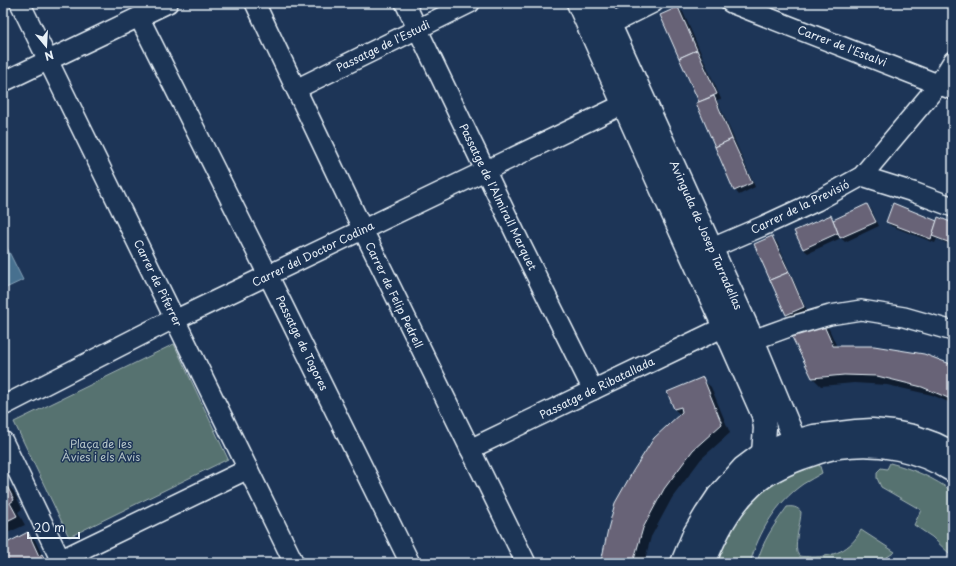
<svg xmlns="http://www.w3.org/2000/svg" width="956" height="566" font-family="'Playpen Sans',sans-serif">
<style>
.green{fill:#57726f;stroke:#a0b2b4}
.water{fill:#476f8f;stroke:#87a3b9}
.shadow{fill:#0007}
.building{fill:#686377;stroke:#e8f1f8}
.lines{fill:none;stroke-linecap:round;stroke-linejoin:round}
.minor-casing{stroke:#e8f1f8;stroke-width:22}
.major-casing{stroke:#e8f1f8;stroke-width:25}
.minor{stroke:#1d3557;stroke-width:19}
.major{stroke:#1d3557;stroke-width:22}
.labels{text-anchor:middle;stroke-width:3;stroke-linejoin:round;paint-order:stroke}
.street-label{font-size:11px;fill:#e8f1f8;stroke:#1d3557}
.park-label{font-size:11px;fill:#b5c5c8;stroke:#1d3557}
</style>
<rect width="100%" height="100%" fill="#1d3557"/>
<filter id="ink" filterUnits="userSpaceOnUse"><feTurbulence type="fractalNoise" baseFrequency=".025" numOctaves="2"/><feDisplacementMap in="SourceGraphic" scale="8" xChannelSelector="R" yChannelSelector="G"/><feConvolveMatrix kernelMatrix="1 2 1 2 8 2 1 2 1" color-interpolation-filters="sRGB"/></filter>
<g filter="url(#ink)">
<g class="green">
<path d="M174 344 228 459 69 537 14 422Z"/>
<path d="M818 460 822 473C816 477 809 480 803 484 776 503 759 532 750 563H718C726 532 751 496 779 479 792 472 806 466 818 460Z"/>
<path d="M890 463C913 469 934 478 953 492V557L932 537 914 525 921 510 881 487 877 478V472L881 468 887 469Z"/>
<path d="M787 507C792 506 798 507 801 512 801 523 792 548 799 556 803 557 807 556 812 557 833 557 851 550 861 530L895 552 878 563H757C762 542 774 525 787 507Z"/>
</g>
<path class="water" d="M6 246 23 280 6 288 3 281V247Z"/>
<g class="shadow">
<path d="M678 8 683 12 721 99 717 100 755 187 739 195 735 190 700 103Z"/>
<path d="M867 205 871 209 879 226 845 242 841 238 808 253 803 249 830 216 834 220Z"/>
<path d="M887 222H938L953 224V246L937 239 935 243 891 226Z"/>
<path d="M772 237 777 242 807 311 791 319 786 314Z"/>
<path d="M820 321 829 329 837 347 953 366V404L932 395 887 385 854 383 821 386 812 377Z"/>
<path d="M702 379 711 387 730 433 701 459 672 498 651 537 644 563H600H602L681 415 674 409Z"/>
<path d="M3 480 14 492 22 509 18 512 25 525 3 535Z"/>
<path d="M28 534 35 540 42 555 49 563H3V546Z"/>
</g>
<g class="building">
<path d="M678 7 697 50 679 58 660 15Z"/>
<path d="M697 50 717 94 699 102 679 58Z"/>
<path d="M714 96 732 139 715 147 696 103Z"/>
<path d="M732 139 752 183 734 191 715 147Z"/>
<path d="M893 203 937 221 931 239 886 222Z"/>
<path d="M867 204 876 222 840 238 833 220Z"/>
<path d="M831 215 838 233 803 249 794 231Z"/>
<path d="M938 217 953 223V244L932 236Z"/>
<path d="M772 236 789 272 770 280 754 244Z"/>
<path d="M789 272 804 307 786 315 770 280Z"/>
<path d="M821 319 833 346H874L924 354 953 365V400L922 387 877 376 844 375 812 378 790 333Z"/>
<path d="M703 377 722 424 693 450 664 489 643 528 633 563H595L601 562 608 529 615 503 633 471 654 438 682 412 681 407 674 409 667 392Z"/>
<path d="M5 482 14 500 10 503 17 516 3 523V483Z"/>
<path d="M28 532 39 556 42 554 47 563H3V545Z"/>
</g>
<g class="lines">
<g class="minor-casing">
<g id="minor">
<path d="M20 3 294 563"/>
<path d="M255 3 363 230 526 563"/>
<path d="M405 3 520 243 593 390"/>
<path d="M731 3 953 90"/>
<path d="M139 17 268 275 410 563"/>
<path d="M597 31 653 3"/>
<path d="M3 82 168 3"/>
<path d="M296 89 470 3"/>
<path d="M862 176 913 192 953 207"/>
<path d="M700 257 712 248 763 226 817 201 862 176 898 133 939 84 953 61"/>
<path d="M753 340 789 327 830 315 861 310 904 317 953 331"/>
<path d="M3 406 175 318 183 316 624 104"/>
<path d="M3 441 62 563"/>
<path d="M470 449 724 327"/>
<path d="M60 560 248 469"/>
</g>
</g>
<g class="major-casing">
<g id="major">
<path d="M578 3 660 186 724 327 763 415 765 428 763 453"/>
<path d="M600 3 753 340 795 441 788 457 780 466"/>
<path d="M682 563 694 534 706 514 718 496 743 468 763 453 784 444 814 436 856 431 872 430 893 432 913 436 935 444 953 453"/>
<path d="M704 563C716 534 729 507 752 486 766 473 783 465 802 458 814 454 827 449 840 447 879 441 919 450 953 471"/>
</g>
</g>
<use href="#minor" class="minor"/>
<use href="#major" class="major"/>
</g>
</g>
<g class="labels">
<g class="street-label">
<text transform="translate(383 46) rotate(-26)" y="4">Passatge de l'Estudi</text>
<text transform="translate(842 46) rotate(21)" y="4">Carrer de l'Estalvi</text>
<text transform="translate(498 197) rotate(64)" y="4">Passatge de l'Almirall Marquet</text>
<text transform="translate(800 207) rotate(-26)" y="4">Carrer de la Previsió</text>
<text transform="translate(706 235) rotate(66)" y="4">Avinguda de Josep Tarradellas</text>
<text transform="translate(313 254) rotate(-26)" y="4">Carrer del Doctor Codina</text>
<text transform="translate(158 283) rotate(64)" y="4">Carrer de Piferrer</text>
<text transform="translate(394 295) rotate(64)" y="4">Carrer de Felip Pedrell</text>
<text transform="translate(302 343) rotate(64)" y="4">Passatge de Togores</text>
<text transform="translate(597 388) rotate(-26)" y="4">Passatge de Ribatallada</text>
</g>
<g class="park-label">
<text x="101" y="448">Plaça de les<tspan x="101" dy="13">Àvies i els Avis</tspan></text>
</g>
</g>
<rect width="956" height="566" fill="none" stroke="#1d3557" stroke-width="16"/>
<rect x="8" y="8" width="940" height="550" fill="none" stroke="#e8f1f8" stroke-width="1.5" filter="url(#ink)"/>
<g transform="translate(46 46) rotate(162)" stroke="#1d3557" stroke-width="3" paint-order="stroke">
<path d="M0-3L7 15L0 10L-7 15Z" fill="#e8f1f8"/>
<text y="-6" font-size="11" font-weight="bold" text-anchor="middle" fill="#e8f1f8">N</text>
</g>
<path d="M28 532v6h51v-6" fill="none" stroke="#e8f1f8" stroke-width="2"/>
<text x="34" y="532" font-size="12" fill="#e8f1f8" stroke="#1d3557" stroke-width="3" paint-order="stroke">20 m</text>
</svg>
